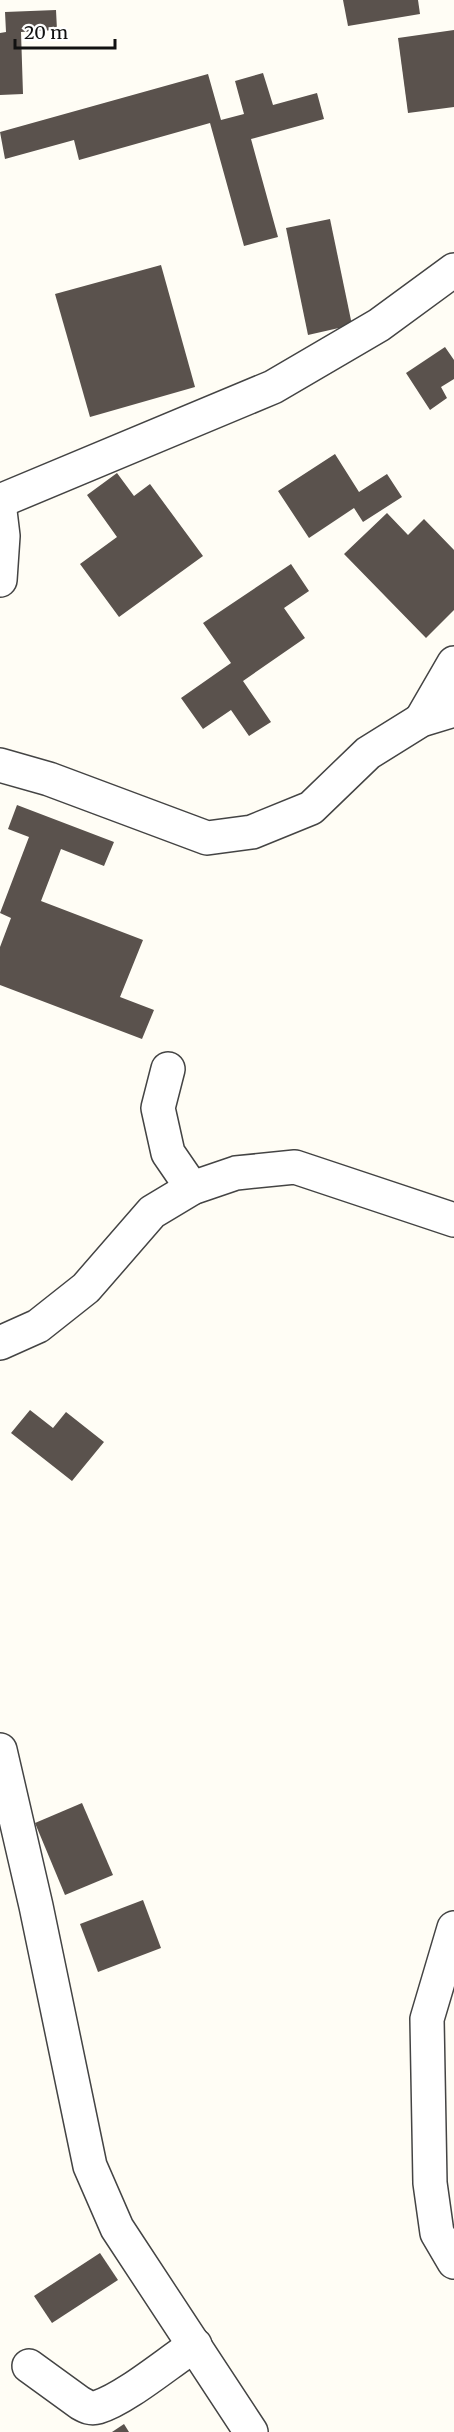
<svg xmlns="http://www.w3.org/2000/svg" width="454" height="2432" font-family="Merriweather,serif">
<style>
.building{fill:#5a524d}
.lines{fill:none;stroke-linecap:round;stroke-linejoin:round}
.minor-casing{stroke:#444;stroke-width:36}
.minor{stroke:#fff;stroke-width:33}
</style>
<rect width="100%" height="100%" fill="#fffdf5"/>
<g class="building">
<path d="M343 0H418L420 14 348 26Z"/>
<path d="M56 10 57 30 21 32 23 94 0 95V33L6 32 5 12Z"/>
<path d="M454 30V107L408 113 398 38Z"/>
<path d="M263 73 273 105 317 93 324 119 251 139 278 237 244 246 210 123 79 160 74 140 5 159 0 132 208 74 221 120 244 114 235 81Z"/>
<path d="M330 219 352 325 308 335 286 228Z"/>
<path d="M161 265 195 387 90 417 55 294Z"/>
<path d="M445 347 454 360V379L441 387 447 398 430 410 406 373Z"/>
<path d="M335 454 359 492 387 474 402 497 363 522 354 508 309 538 278 491Z"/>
<path d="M117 473 134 496 150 484 203 556 119 617 80 564 117 537 87 495Z"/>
<path d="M387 513 408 535 424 519 454 550V610L426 638 344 554Z"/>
<path d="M291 564 309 591 284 608 305 638 243 681 271 722 249 736 231 710 203 729 181 698 231 663 203 623Z"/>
<path d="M17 805 114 842 104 866 61 849 41 901 143 940 120 997 154 1010 142 1039 0 985V947L11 918 0 913 29 837 8 829Z"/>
<path d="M30 1410 53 1428 66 1412 104 1442 72 1481 11 1433Z"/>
<path d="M82 1803 113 1875 65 1895 35 1823Z"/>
<path d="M143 1900 161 1948 98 1972 80 1924Z"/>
<path d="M100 2253 118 2280 52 2323 34 2296Z"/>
<path d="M124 2424 129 2432H112Z"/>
</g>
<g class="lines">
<g class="minor-casing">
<g id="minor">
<path d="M0 501 273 387 379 325 454 270"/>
<path d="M0 511 3 536 0 580"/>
<path d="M421 720 454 663"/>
<path d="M0 765 49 779 207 838 252 832 311 808 368 753 421 720 454 710"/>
<path d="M168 1069 158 1108 168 1153 192 1188"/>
<path d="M0 1343 38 1326 86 1288 152 1212 192 1188 236 1173 295 1167 454 1220"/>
<path d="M0 1750 36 1906 90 2166 117 2228 251 2432"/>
<path d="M454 1928 427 2019 430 2183 437 2233 454 2262"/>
<path d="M29 2366 80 2403C87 2407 91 2409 98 2407 125 2399 170 2361 195 2345"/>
</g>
</g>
<use href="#minor" class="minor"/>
</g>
<path d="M15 39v9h100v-9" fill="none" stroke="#111111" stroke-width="3"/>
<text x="24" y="39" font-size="18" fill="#111111" stroke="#ffffff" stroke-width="4.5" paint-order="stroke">20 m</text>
</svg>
